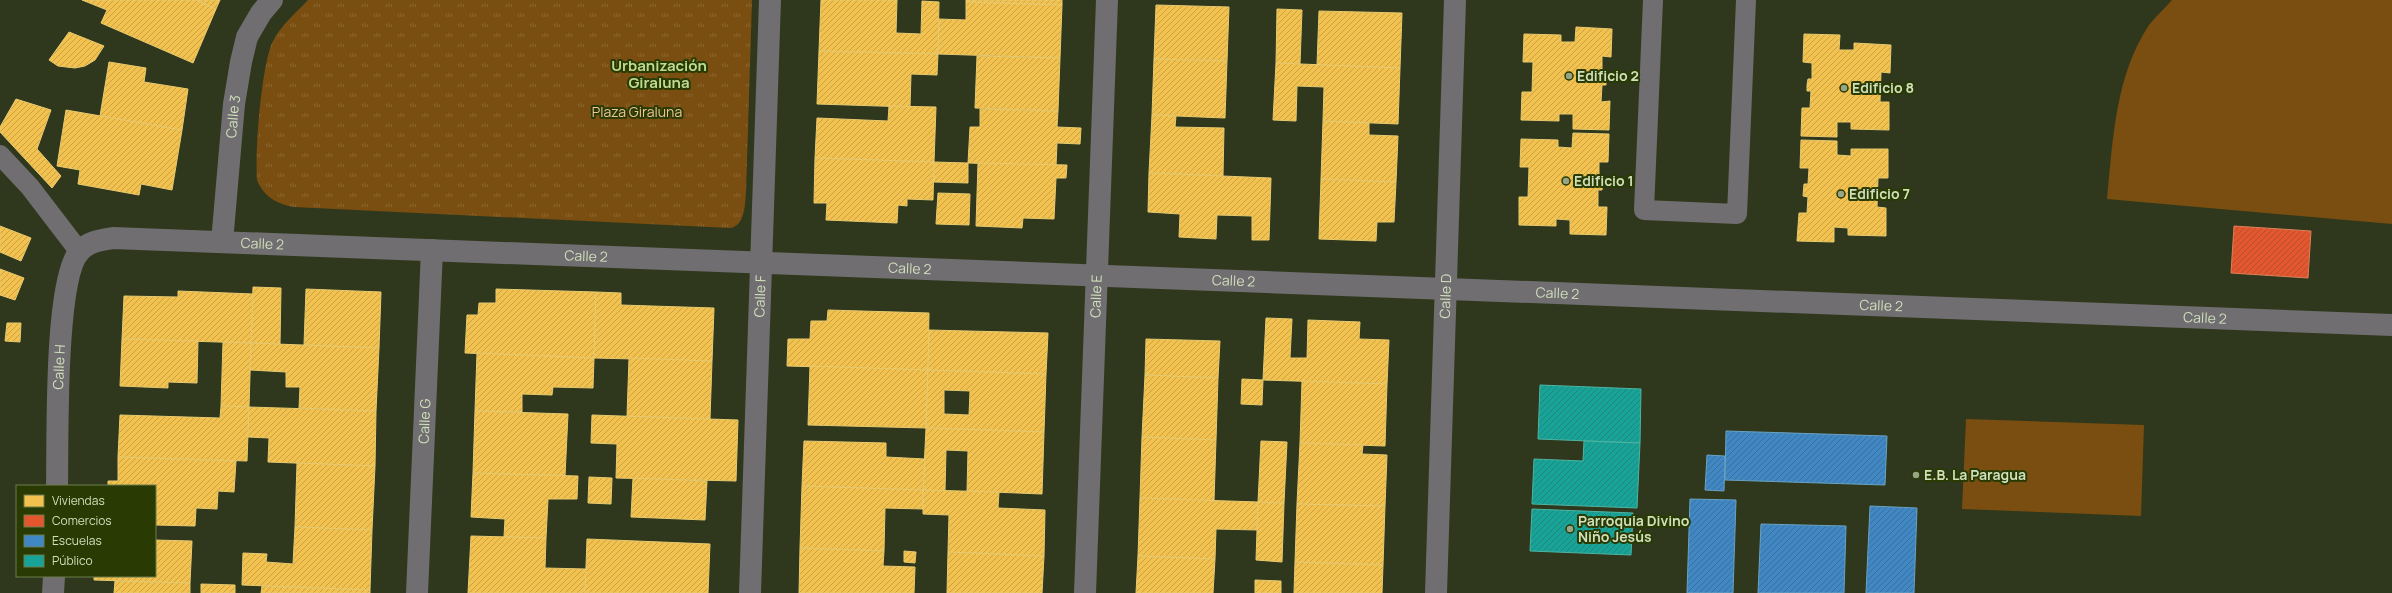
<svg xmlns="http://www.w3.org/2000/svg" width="2392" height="593" font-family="Manrope,sans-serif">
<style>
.grass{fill:#794e10}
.park{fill:url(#park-tufts)}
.homes{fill:url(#homes-hatch);stroke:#e8ca6f;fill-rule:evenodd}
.shops{fill:url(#shops-hatch);stroke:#de8059}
.schools{fill:url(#schools-hatch);stroke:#6aa2c2}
.public{fill:url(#public-hatch);stroke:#4eb5a3}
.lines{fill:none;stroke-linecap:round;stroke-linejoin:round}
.lane{stroke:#706e70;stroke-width:20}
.street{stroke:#706e70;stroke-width:22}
.poi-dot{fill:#98a584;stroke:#293a02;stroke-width:1.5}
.labels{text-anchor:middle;stroke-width:4;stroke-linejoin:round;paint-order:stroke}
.poi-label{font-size:14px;font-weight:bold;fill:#d0dfbc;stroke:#293a02;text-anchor:start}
.park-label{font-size:14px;fill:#f0c59b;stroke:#293a02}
.street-label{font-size:14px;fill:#d0dfbc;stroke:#293a02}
.neighbourhood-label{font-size:15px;font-weight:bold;fill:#bedb93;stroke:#293a02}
</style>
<defs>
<pattern id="park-tufts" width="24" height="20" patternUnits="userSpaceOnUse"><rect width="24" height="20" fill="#794e10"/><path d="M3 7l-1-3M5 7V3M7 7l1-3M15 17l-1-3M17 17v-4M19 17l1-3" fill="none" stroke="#8b6731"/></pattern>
<pattern id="homes-hatch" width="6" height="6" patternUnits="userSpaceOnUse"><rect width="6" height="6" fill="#f2c14e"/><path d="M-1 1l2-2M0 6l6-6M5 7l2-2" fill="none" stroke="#c5a248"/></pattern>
<pattern id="shops-hatch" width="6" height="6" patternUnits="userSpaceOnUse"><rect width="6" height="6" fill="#e4572e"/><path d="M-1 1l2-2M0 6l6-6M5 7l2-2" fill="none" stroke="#b25131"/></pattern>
<pattern id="schools-hatch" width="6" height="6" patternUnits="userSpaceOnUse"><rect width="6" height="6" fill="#3f88c5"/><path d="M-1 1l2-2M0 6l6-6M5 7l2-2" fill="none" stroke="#3f7094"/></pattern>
<pattern id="public-hatch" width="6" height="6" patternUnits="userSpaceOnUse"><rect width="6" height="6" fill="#17a398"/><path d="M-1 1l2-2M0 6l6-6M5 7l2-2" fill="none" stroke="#23867b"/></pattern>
</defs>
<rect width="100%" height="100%" fill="#2f381c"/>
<g class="grass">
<path d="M2172 0H2392V224L2107 199C2113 140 2115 76 2149 25 2156 16 2165 8 2172 0Z"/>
<path d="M1966 419 2144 425 2141 516 1962 509Z"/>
</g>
<path class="park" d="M308 0H752L746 192C745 204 745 226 730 228L294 207C277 204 264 197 257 180 255 150 261 70 272 43 280 26 296 13 308 0Z"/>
<g class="homes">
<path d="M82 0H196L216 9 193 63 101 23 107 10Z"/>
<path d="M196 0H220L216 9Z"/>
<path d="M821 0H897L896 33 921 34 922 1 939 2 938 54 819 51Z"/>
<path d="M966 0H1062V5L966 2Z"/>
<path d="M966 2 1062 5 1060 58 938 54 939 19 966 20Z"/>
<path d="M1156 5 1229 7 1227 61 1154 59Z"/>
<path d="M1277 9 1302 10 1300 64 1276 63Z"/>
<path d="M1319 11 1402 13 1400 68 1317 65Z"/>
<path d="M1576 27 1612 29 1611 57 1602 56V73H1606V85H1602L1601 102 1610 101 1609 130 1573 129V114H1559V121L1521 120 1522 92H1532L1533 62H1523L1524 34 1561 35V42H1575Z"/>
<path d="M69 32 104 46 95 60 85 66 75 68 58 66 49 60Z"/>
<path d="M1804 34 1840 35 1839 50H1854V43L1891 45 1890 73 1881 72 1880 102H1889V130L1851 129V122H1837V137L1801 136 1802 108H1810L1811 91H1807V85L1808 79H1812V63L1803 62Z"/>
<path d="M819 51 938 54 937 75 911 74 910 107 817 104Z"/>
<path d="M977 56 1060 58 1058 111 975 108Z"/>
<path d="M1154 59 1227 61 1225 118 1152 115Z"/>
<path d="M109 62 146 68 144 82 188 89 182 130 100 116Z"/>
<path d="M1276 63 1400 68 1398 124 1323 121 1324 87 1297 86 1296 121 1273 120Z"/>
<path d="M16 99 51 110 37 149 61 176 52 188 0 132V127Z"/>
<path d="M889 106 936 107 934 162 815 158 817 118 888 121Z"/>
<path d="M980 109 1058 111 1057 127 1081 128 1080 144 1057 143 1056 166 968 163 970 127H980Z"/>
<path d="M66 110 182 130 172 190 141 184 139 195 78 184 80 170 57 166Z"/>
<path d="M1152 115 1176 116 1175 127 1224 128 1223 176 1149 173Z"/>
<path d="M1323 121 1369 123V135L1398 136 1396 182 1321 179Z"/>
<path d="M1573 133 1609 134 1608 162H1599V178H1603L1602 190H1598V207H1607L1606 235 1570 234V220L1556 219V226L1519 225V197H1528L1529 167H1520L1521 139 1558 140V147L1572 148Z"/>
<path d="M1801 140 1837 141V155L1851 156V149H1888V178H1878L1877 207 1886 208V236L1848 235V228L1834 227V242L1797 241 1799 213H1807L1808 197 1803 196 1804 184H1808L1809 168H1800Z"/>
<path d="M815 158 934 162 933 200 907 199V206L898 205 897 223 826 220 827 203H814Z"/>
<path d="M934 162 968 163V183L934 182Z"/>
<path d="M978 163 1067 165 1066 178H1056L1054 219 1023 218 1022 228 976 226Z"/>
<path d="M1149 173 1271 178 1269 240H1252V216L1217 215 1216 239 1179 237 1180 214 1148 212Z"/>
<path d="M1321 179 1396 182 1394 222H1377L1376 241 1319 239Z"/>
<path d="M938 193 970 194 969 225 936 224Z"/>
<path d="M0 226 31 238 21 261 0 252Z"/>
<path d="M0 269 24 278 15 300 0 295Z"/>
<path d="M253 287 281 288 280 344 251 343Z"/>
<path d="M306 289 381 292 379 348 304 345Z"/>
<path d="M496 289 596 292 594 358 465 353 467 315H478L479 303H496Z"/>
<path d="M178 291 253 294 251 343 122 339 124 296 178 297Z"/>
<path d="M596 292 621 293V305L714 308 712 361 594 358Z"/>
<path d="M828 310 929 313 928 370 787 366 788 339H810L811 321H827Z"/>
<path d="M1266 318 1292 319 1290 358H1307L1308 320 1360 322 1359 339 1389 340 1387 384 1263 380Z"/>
<path d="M7 323H21L20 342 5 341Z"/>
<path d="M929 330 1048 333 1046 374 928 370Z"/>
<path d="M122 339 198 341 197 383 168 382V388L120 386Z"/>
<path d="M1146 339 1220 341 1218 378 1145 375Z"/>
<path d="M223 342 251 343 249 407 221 406Z"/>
<path d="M251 343 379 348 376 411 299 408 300 387H286V372L250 370Z"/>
<path d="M477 353 594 358 593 388 553 387 552 395 522 394V412L475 411Z"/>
<path d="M629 358 712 361 710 419 627 416Z"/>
<path d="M810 366 928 370 926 428 808 425Z"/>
<path d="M928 370 1046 374 1044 432 926 428ZM944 390 970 391 969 415 944 414Z"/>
<path d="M1145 375 1218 378 1216 440 1142 437Z"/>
<path d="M1242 379 1263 380 1262 405 1241 404Z"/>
<path d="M1302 381 1387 384 1385 446 1300 443Z"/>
<path d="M221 406 249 407 247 461 118 457 120 415 220 418Z"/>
<path d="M249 407 376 411 375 466 268 462 269 438 248 437Z"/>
<path d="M475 411 568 414 565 476 473 473Z"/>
<path d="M592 415 738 420 736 481 616 478 617 444 591 443Z"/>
<path d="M926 428 1044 432 1042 494 967 491 968 451 946 450 945 491 923 490Z"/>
<path d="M1142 437 1216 440 1214 501 1140 498Z"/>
<path d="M804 441 886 443V457L925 459 923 490 802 486Z"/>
<path d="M1261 441 1287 442 1284 503 1258 502Z"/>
<path d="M1300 443 1363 445 1362 454 1387 455 1385 506 1297 504Z"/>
<path d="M118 457 236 461 234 492 218 491 217 509 196 508 195 526 155 525V486H108V481H118Z"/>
<path d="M297 463 375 466 372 530 295 527Z"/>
<path d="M473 473 578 476 577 499H548L546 538 504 537 505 519 471 517Z"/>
<path d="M589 477 612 478 611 504 588 503Z"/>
<path d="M633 478 707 481 705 520 631 517Z"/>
<path d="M802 486 923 490V509L885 508 884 551 800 548Z"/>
<path d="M923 490 999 492 998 508 1045 510 1044 556 948 552 949 515 923 514Z"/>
<path d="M1140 498 1258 502 1257 530 1216 529 1215 559 1138 556Z"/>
<path d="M1258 502 1284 503 1282 562 1256 560Z"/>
<path d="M1297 504 1385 506 1383 565 1295 562Z"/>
<path d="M295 527 372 530 370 590 242 585 243 553 267 554 266 562 293 564Z"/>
<path d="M471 536 546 538 545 568 586 569 585 593H468Z"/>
<path d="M587 539 710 544 708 593H585Z"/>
<path d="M155 540 192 541 190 583 94 580V576H155Z"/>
<path d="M800 548 884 551 883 566 915 567 914 593H799Z"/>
<path d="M904 551 916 552 915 563 904 562Z"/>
<path d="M948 552 1044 556 1042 593H947Z"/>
<path d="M1138 556 1215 559 1213 593H1136Z"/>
<path d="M1295 562 1383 565 1382 593H1294Z"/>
<path d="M1255 580 1281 581V593H1255Z"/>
<path d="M115 581 190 583V593H114Z"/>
<path d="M201 584 235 585V593H201Z"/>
<path d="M262 586 370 590V593H261Z"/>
</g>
<path class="shops" d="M2234 226 2311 231 2308 278 2231 273Z"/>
<g class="schools">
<path d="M1726 431 1887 436 1885 485 1725 480Z"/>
<path d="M1707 455 1725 456 1724 491 1705 490Z"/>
<path d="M1690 499 1736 500 1733 593H1687Z"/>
<path d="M1870 506 1917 508 1914 593H1866Z"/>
<path d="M1761 524 1846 526 1844 593H1758Z"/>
</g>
<g class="public">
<path d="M1540 385 1641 389 1640 443 1538 439Z"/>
<path d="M1584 441 1640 443 1637 508 1532 504 1534 459 1583 461Z"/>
<path d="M1532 509 1633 513 1631 555 1530 551Z"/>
</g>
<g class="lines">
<g class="lane">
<path d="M1653 0 1644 210 1737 214 1746 0"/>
<path d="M0 155 30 187 79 251"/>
</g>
<g class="street">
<path id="s1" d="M222 242 234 104 241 62 247 37 261 13 272 0"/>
<path id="s2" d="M57 486C58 443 54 277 80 251 89 241 101 240 113 238L2392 325"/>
<path d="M53 593 54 576"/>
<path id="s3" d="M417 593 432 250"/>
<path id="s4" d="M750 593 770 0"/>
<path id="s5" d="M1085 593 1107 0"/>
<path id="s6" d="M1436 593 1455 0"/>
</g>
</g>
<g class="poi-dot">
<circle cx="1569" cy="76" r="4"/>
<circle cx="1844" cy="88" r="4"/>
<circle cx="1566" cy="181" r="4"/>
<circle cx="1841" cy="194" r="4"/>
<circle cx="1916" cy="475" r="4"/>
<circle cx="1570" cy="529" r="4"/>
</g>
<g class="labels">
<g class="poi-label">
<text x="1577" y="81">Edificio 2</text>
<text x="1852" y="93">Edificio 8</text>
<text x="1574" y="186">Edificio 1</text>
<text x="1849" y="199">Edificio 7</text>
<text x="1924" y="480">E.B. La Paragua</text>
<text x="1578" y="526">Parroquia Divino<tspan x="1578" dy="16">Niño Jesús</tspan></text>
</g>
<g class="park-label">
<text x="637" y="117">Plaza Giraluna</text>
</g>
<g class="street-label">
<text dy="5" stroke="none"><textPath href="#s1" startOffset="126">Calle 3</textPath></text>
<text dy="5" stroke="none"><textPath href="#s2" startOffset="424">Calle 2</textPath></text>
<text dy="5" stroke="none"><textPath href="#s2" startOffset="748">Calle 2</textPath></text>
<text dy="5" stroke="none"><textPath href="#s2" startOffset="1072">Calle 2</textPath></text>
<text dy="5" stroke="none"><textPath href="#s2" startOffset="1396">Calle 2</textPath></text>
<text dy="5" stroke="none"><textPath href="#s2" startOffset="1720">Calle 2</textPath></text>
<text dy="5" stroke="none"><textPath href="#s4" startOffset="297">Calle F</textPath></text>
<text dy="5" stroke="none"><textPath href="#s5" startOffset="297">Calle E</textPath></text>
<text dy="5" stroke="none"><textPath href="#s6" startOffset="297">Calle D</textPath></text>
<text dy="5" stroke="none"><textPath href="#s2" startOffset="2044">Calle 2</textPath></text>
<text dy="5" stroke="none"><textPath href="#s2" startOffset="2368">Calle 2</textPath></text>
<text dy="5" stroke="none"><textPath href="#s2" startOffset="119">Calle H</textPath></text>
<text dy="5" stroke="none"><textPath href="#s3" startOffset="172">Calle G</textPath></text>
</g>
<g class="neighbourhood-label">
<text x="659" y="71">Urbanización<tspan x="659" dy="17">Giraluna</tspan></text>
</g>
</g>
<rect x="16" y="485" width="140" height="92" fill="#293a02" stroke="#6c7c4c"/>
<rect x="24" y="495" width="20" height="12" fill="#f2c14e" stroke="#6c7c4c"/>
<text x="52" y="505" font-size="12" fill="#d0dfbc">Viviendas</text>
<rect x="24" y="515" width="20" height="12" fill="#e4572e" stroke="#6c7c4c"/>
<text x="52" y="525" font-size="12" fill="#d0dfbc">Comercios</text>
<rect x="24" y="535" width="20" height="12" fill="#3f88c5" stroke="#6c7c4c"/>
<text x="52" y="545" font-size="12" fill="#d0dfbc">Escuelas</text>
<rect x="24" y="555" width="20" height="12" fill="#17a398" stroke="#6c7c4c"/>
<text x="52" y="565" font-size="12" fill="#d0dfbc">Público</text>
</svg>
